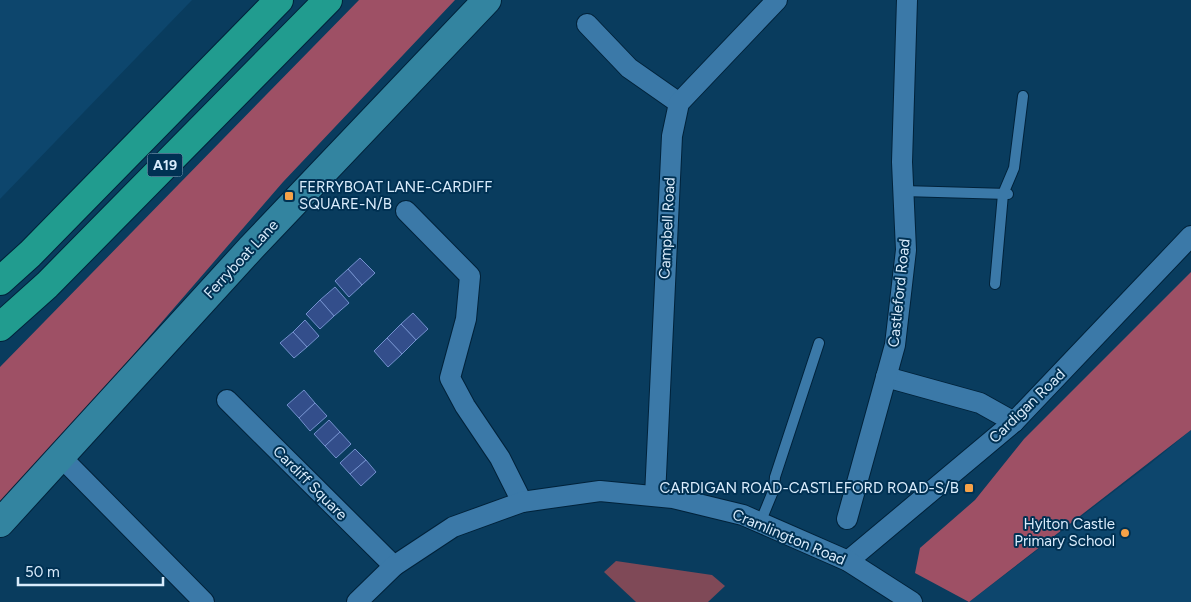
<svg xmlns="http://www.w3.org/2000/svg" width="1191" height="602" font-family="Figtree,sans-serif">
<style>
.built{fill:#0d466d}
.green{fill:#7f4957}
.forest{fill:#9e5065}
.building{fill:#334e8b;stroke:#7390cd}
.lines{fill:none;stroke-linecap:round;stroke-linejoin:round}
.lane-casing{stroke:#01223a;stroke-width:12}
.street-casing{stroke:#01223a;stroke-width:22}
.secondary-casing{stroke:#01223a;stroke-width:30}
.highway-casing{stroke:#01223a;stroke-width:30}
.lane{stroke:#3b79a8;stroke-width:10}
.street{stroke:#3b79a8;stroke-width:20}
.secondary{stroke:#3384a0;stroke-width:28}
.highway{stroke:#219c8f;stroke-width:28}
.poi-dot{fill:#f6a248;stroke:#003153;stroke-width:2}
.labels{text-anchor:middle;stroke-width:4;stroke-linejoin:round;paint-order:stroke}
.shield{fill:#003153;stroke:#98b4c9;stroke-width:1}
.shield-label{font-size:14px;font-weight:bold;fill:#d9ecfc}
.poi-label{font-size:15px;fill:#d9ecfc;stroke:#003153;text-anchor:end}
.street-label{font-size:15px;fill:#d9ecfc;stroke:#003153}
</style>
<rect width="100%" height="100%" fill="#093c5e"/>
<g class="built">
<path d="M0 0H192L0 199Z"/>
<path d="M1191 430V602H969L1150 464Z"/>
</g>
<path class="green" d="M616 561 712 575 725 586 708 602H636L604 572Z"/>
<g class="forest">
<path d="M359 0H455L283 182 52 449 0 502V367Z"/>
<path d="M1191 272V430L969 602 915 573 920 548 975 500 1024 439Z"/>
</g>
<g class="building">
<path d="M360 258 375 273 362 285 348 269Z"/>
<path d="M348 269 362 285 349 297 335 281Z"/>
<path d="M335 287 349 303 334 316 320 300Z"/>
<path d="M320 300 334 316 320 329 306 314Z"/>
<path d="M413 313 428 329 416 340 401 324Z"/>
<path d="M305 320 319 336 307 347 293 332Z"/>
<path d="M401 324 416 340 402 354 387 338Z"/>
<path d="M293 332 307 347 294 358 280 343Z"/>
<path d="M387 338 402 354 388 367 374 351Z"/>
<path d="M304 390 315 403 299 418 287 405Z"/>
<path d="M315 403 327 416 310 431 299 418Z"/>
<path d="M329 420 340 432 325 446 314 434Z"/>
<path d="M340 432 351 444 336 458 325 446Z"/>
<path d="M355 449 366 460 350 474 340 463Z"/>
<path d="M366 460 376 472 361 486 350 474Z"/>
</g>
<g class="lines">
<g class="lane-casing">
<g id="lane">
<path d="M903 191 1008 194"/>
<path d="M995 284 1003 194 1014 168 1023 96"/>
<path d="M760 523 774 489 775 477 819 343"/>
</g>
</g>
<g class="street-casing">
<g id="street">
<path d="M587 24 629 68 679 103"/>
<path d="M406 211 470 276 466 319 450 378 465 406 500 458 522 502"/>
<path d="M886 377 980 403 1014 422"/>
<path d="M227 400 394 566"/>
<path d="M60 456 204 602"/>
<path d="M655 496 672 136 679 103 777 0"/>
<path d="M847 519 895 345 906 250 902 162 907 0"/>
<path d="M848 561 1014 422 1191 236"/>
<path d="M357 602 394 566 453 527 522 502 600 491 673 498 743 515 848 561 912 602"/>
</g>
</g>
<g class="secondary-casing">
<path id="secondary" d="M0 523 251 248 487 0"/>
</g>
<g class="highway-casing">
<g id="highway">
<path d="M0 281 30 254 279 0"/>
<path d="M0 327 47 285 328 0"/>
</g>
</g>
<use href="#lane" class="lane"/>
<use href="#street" class="street"/>
<use href="#secondary" class="secondary"/>
<use href="#highway" class="highway"/>
</g>
<g class="poi-dot">
<rect x="284" y="191" width="10" height="10" rx="2.5"/>
<rect x="964" y="483" width="10" height="10" rx="2.5"/>
<circle cx="1125" cy="533" r="5"/>
</g>
<g class="labels">
<rect class="shield" x="147.5" y="153.5" width="35" height="23" rx="4"/>
<g class="shield-label">
<text x="165" y="170">A19</text>
</g>
<g class="poi-label">
<text x="299" y="192" text-anchor="start">FERRYBOAT LANE-CARDIFF<tspan x="299" dy="17">SQUARE-N/B</tspan></text>
<text x="959" y="493">CARDIGAN ROAD-CASTLEFORD ROAD-S/B</text>
<text x="1115" y="529">Hylton Castle<tspan x="1115" dy="17">Primary School</tspan></text>
</g>
<g class="street-label">
<text transform="translate(667 228) rotate(-87)" y="5">Campbell Road</text>
<text transform="translate(241 259) rotate(-47)" y="5">Ferryboat Lane</text>
<text transform="translate(899 293) rotate(-84)" y="5">Castleford Road</text>
<text transform="translate(1027 406) rotate(-44)" y="5">Cardigan Road</text>
<text transform="translate(310 483) rotate(45)" y="5">Cardiff Square</text>
<text transform="translate(789 537) rotate(23)" y="5">Cramlington Road</text>
</g>
</g>
<path d="M18 577v8h145v-8" fill="none" stroke="#d9ecfc" stroke-width="2.5"/>
<text x="25" y="577" font-size="15" fill="#d9ecfc" stroke="#003153" stroke-width="4" paint-order="stroke">50 m</text>
</svg>
